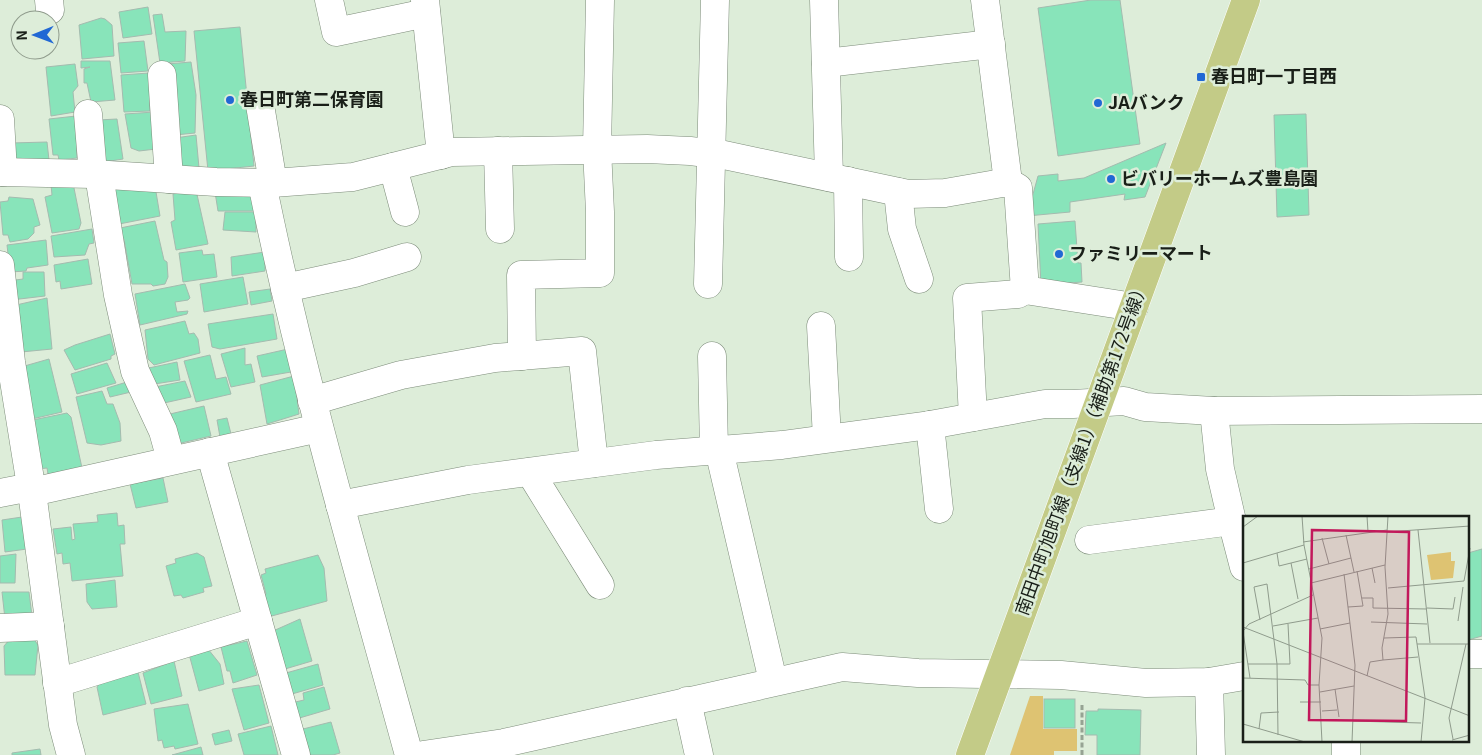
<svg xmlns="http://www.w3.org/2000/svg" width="1482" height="755" font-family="Georgia,'Noto Sans JP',serif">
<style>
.green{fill:#dec372}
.building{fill:#88e4ba;stroke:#a4bbaf}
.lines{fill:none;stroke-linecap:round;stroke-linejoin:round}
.minor-casing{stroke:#7d8c7a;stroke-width:29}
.major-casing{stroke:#fff;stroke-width:29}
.path{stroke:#96a393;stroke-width:3;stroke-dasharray:5 2.5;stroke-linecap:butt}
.minor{stroke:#fff;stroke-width:28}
.major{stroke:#c3cb87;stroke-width:28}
.poi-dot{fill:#2168d4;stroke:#ddedd9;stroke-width:2}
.labels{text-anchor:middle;stroke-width:5;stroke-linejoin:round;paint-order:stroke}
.poi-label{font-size:18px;font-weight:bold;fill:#191f18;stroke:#ddedd9;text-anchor:start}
.street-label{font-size:18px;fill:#191f18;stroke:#ddedd9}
.inset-road{fill:none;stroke:#8f9b8c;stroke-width:1}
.view{fill:#c2185b;fill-opacity:0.15;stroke:#c2185b;stroke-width:2.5}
.inset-edge{fill:none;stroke:#191f18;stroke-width:2.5}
</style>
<rect width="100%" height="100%" fill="#ddedd9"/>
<path class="green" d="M1030 696H1043V729H1077V751H1054V755H1010Z"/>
<g class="building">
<path d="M1091 0H1120L1140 144 1058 156 1038 8Z"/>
<path d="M148 7 152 34 123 38 119 12Z"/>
<path d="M162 14 165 32 186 31 185 61 160 63 153 15Z"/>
<path d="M101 18 105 19 112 25 114 56 82 59 79 25Z"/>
<path d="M240 27 254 166 208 171 194 31Z"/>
<path d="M144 41 148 71 121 73 118 43Z"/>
<path d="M81 61H110L115 100 91 102 87 83H84V69L90 67 81 68Z"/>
<path d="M191 62 196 95 195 133 175 135 167 64Z"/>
<path d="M75 64 78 86 73 92 75 112 51 116 46 67Z"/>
<path d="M149 73 150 111 124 112 121 75Z"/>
<path d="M154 112 156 149 139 151 131 148 125 114Z"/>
<path d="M1306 114 1309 215 1277 217 1274 115Z"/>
<path d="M76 116 77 158 59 160 58 155H53L49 119Z"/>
<path d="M117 119 123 159 104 162 98 120Z"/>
<path d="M196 135 199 168 182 171 175 138Z"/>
<path d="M47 142 49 160 12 165 11 143Z"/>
<path d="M1166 143 1145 197 1124 200 1125 194 1070 202V212L1027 216 1038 176 1058 174V181L1084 178Z"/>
<path d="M73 183 81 223 79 229 52 233 45 197 52 195 51 185Z"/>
<path d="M145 184 156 192 160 216 114 225 108 190Z"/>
<path d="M196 190 208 244 176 250 171 222 175 220 173 194Z"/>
<path d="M215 192H246L254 199 255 211H218Z"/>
<path d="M9 197 33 199 40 225 34 227V233L28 239 10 242 8 235H3L0 202 8 201Z"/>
<path d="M225 212H256V232L223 230Z"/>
<path d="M155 221 164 260 167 262 168 277 165 284 153 286 151 284H132L124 239 115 237V229Z"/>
<path d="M1075 221 1078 263H1081L1082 282 1041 285 1038 224Z"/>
<path d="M92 229 94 243 89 244 85 255 54 257 51 236Z"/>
<path d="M46 240 48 265 27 268 26 271 10 272 7 245Z"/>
<path d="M202 250 203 255 214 254 217 277 183 282 179 253Z"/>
<path d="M265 252V271L232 276 231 257Z"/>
<path d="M88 259 92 284 61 289 60 281 56 282 54 265Z"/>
<path d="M23 272H44L45 296 11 300 8 281 23 279Z"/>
<path d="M243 277 248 304 204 312 200 284Z"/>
<path d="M185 284 190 298 188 300 175 302 177 312 188 311 187 314 140 325 135 294Z"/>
<path d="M270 289 272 301 251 305 249 292Z"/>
<path d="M47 298 52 349 21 352 16 305Z"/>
<path d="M273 314 277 339 220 349 212 347 208 324Z"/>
<path d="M185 321 189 334 194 333 198 339 200 353 154 365 148 359 145 330Z"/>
<path d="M110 334 115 354 111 356V359L75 370 64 350 75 345Z"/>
<path d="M245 348V365L251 364 255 382 231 387 221 354Z"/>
<path d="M288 349 291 372 262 377 257 356Z"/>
<path d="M210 355 216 379 226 377 231 394 196 402 184 361Z"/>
<path d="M49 359 62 412 32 419 21 367Z"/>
<path d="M177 362 180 380 148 385 144 369Z"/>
<path d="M107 363 116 383 77 394 71 374Z"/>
<path d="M294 376 299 414 267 424 260 385Z"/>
<path d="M185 381 191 397 155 405 150 388Z"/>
<path d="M127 382 131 392 110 397 107 388Z"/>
<path d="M102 391 107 404H113L120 423 121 441 101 445 87 443 76 397Z"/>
<path d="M204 406 211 436 177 444 170 414Z"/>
<path d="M67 413 71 417 82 468 48 474 47 468 38 469 28 421Z"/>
<path d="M227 418 231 434 220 437 217 420Z"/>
<path d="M163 478 168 502 136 508 130 484Z"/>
<path d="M117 513 118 526 124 525 125 544H120L123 576 72 581 70 563 63 564 62 553 57 554 53 529 71 527 72 540 75 539 73 524 98 522 97 515Z"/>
<path d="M22 517 27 549 5 552 2 520Z"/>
<path d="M1482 549V636L1468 640V553Z"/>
<path d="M197 553 204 557 212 586 203 588 204 592 183 598 181 595 174 596 166 566 176 563 175 559Z"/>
<path d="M16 554 15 583H0V556Z"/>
<path d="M318 555 324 568 327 601 268 617 263 595 266 594 261 575 266 573 265 569Z"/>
<path d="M115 580 117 607 92 609 87 602 86 584Z"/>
<path d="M2 592H29L32 616 5 619Z"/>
<path d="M300 619 312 661 285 669 273 631Z"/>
<path d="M33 638 38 645 35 675H5L4 646 10 639Z"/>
<path d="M247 641 257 675 233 683 230 671H227L221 647Z"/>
<path d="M208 649 220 664 224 684 199 691 189 654Z"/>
<path d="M174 661 182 696 151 704 143 673Z"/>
<path d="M318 664 323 685 292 694 286 673Z"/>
<path d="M138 672 146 704 103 715 97 687 100 682Z"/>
<path d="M259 685 269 723 244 730 232 689Z"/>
<path d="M324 687 330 709 296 719 291 703 304 700 303 693Z"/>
<rect x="1044" y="699" width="31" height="29"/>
<path d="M188 704 198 744 175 749 174 746 164 748 162 740 158 741 154 709Z"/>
<path d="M1098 709 1141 710 1140 755H1097V735H1085L1086 711H1098Z"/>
<path d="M331 722 340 753 333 755H310L302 745 299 730Z"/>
<path d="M271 726 278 755H244L238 734Z"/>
<path d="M229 730 232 741 215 745 212 734Z"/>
<path d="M201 747 203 755H172Z"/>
<path d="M40 749 41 755H12V753Z"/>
</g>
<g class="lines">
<g class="minor-casing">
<g id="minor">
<path d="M49 0 50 10"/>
<path d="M329 0 336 32 426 13"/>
<path d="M425 0 441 155"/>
<path d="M824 0 829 177"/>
<path d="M985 0 1008 182"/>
<path d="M826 63 991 44"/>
<path d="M162 75 169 179"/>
<path d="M260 105 273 183"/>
<path d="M88 114 93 174"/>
<path d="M0 119 3 172"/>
<path d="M498 151 500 229"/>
<path d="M393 167 405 212"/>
<path d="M0 172 93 174 216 182 273 183 353 177 452 152 647 149 690 151 724 155 908 194 945 193 1008 182 1018 188 1025 290 1134 307"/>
<path d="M99 175 118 295 135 371 163 431 171 460"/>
<path d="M848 181 849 257"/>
<path d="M262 183C301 376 357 565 409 755"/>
<path d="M898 192 902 229 919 279"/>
<path d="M0 265 11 362 32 492 63 725 71 755"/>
<path d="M708 284 715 0"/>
<path d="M285 288 354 273 407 257"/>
<path d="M821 326 827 438"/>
<path d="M522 356 521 275 600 273V212L597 149 600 0"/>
<path d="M712 356 714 450"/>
<path d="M312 401 401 375 495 358 582 351 594 463"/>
<path d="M1214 411 1220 469 1232 521 1244 567"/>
<path d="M973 417 967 298 1018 294 1025 290"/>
<path d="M930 425 939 509"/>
<path d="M719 450 773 681"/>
<path d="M210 452 296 755"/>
<path d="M530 472 600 585"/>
<path d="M32 492 319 428"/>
<path d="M0 493 31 487"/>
<path d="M340 505 468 480 656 455 782 445 930 425 1045 404H1073L1124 401 1145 407 1214 411 1482 409"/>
<path d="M1089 540 1232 521"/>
<path d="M0 628 50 626"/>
<path d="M1468 654H1482"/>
<path d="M1209 682 1211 755"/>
<path d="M57 683 258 621"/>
<path d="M687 701 699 755"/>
<path d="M1346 741V755"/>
<path d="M423 755 504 743 842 667 918 673 1061 675 1146 683 1209 682 1244 676"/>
</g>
</g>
<g class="major-casing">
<path id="major" d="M970 755 1246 0"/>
</g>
<path class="path" d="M1082 755V703"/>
<use href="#minor" class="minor"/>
<use href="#major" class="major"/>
</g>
<g class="poi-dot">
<rect x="1196" y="72" width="10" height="10" rx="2.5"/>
<circle cx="230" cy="100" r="5"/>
<circle cx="1098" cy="103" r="5"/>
<circle cx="1111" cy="179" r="5"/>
<circle cx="1059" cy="254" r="5"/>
</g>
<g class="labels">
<g class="poi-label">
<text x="1211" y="83">春日町一丁目西</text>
<text x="240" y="106">春日町第二保育園</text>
<text x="1108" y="109">JAバンク</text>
<text x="1121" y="185">ビバリーホームズ豊島園</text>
<text x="1069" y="260">ファミリーマート</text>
</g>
<g class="street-label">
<text transform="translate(1082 448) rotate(-70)" y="6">南田中町旭町線（支線1）（補助第172号線）</text>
</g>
</g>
<g transform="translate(1243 516)">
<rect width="226" height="226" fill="#ddedd9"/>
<path d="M208 36V45H212L210 62 188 64 184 39Z" fill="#dec372"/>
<path class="inset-road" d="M59 0 61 29 79 122 76 169 79 226M124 0 125 16M0 11 15 0M175 14 187 127M144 16 227 10M103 19 111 56M79 22 86 48M60 26 144 14M34 37 36 50 64 43M0 47 61 29M48 47 55 83M129 52 132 67M66 53 108 42M101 58 112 149 109 226M68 67 142 49M145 72 221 65 227 32M119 82H130V92L184 93M105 91 120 90 114 55M184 92 210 93 212 81M17 104 11 71 24 68 34 148 35 219M215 105 220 71M128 106 184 108M30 110 75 102M0 111 227 200M77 113 107 107M0 115 6 108 70 79M0 116 7 162M141 122 173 121 182 182 178 226M174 128H227M140 144 175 141M5 148H47L45 108M124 160 127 146 140 144 139 132 145 98 142 51 145 0M0 162 62 164 65 169H76M92 173 96 201M77 176 111 170M57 186H78M79 195 94 194M110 205 178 207M0 208 62 226M16 213 18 197 36 196M210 223 206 202 223 128M209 224 227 219"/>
<path class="view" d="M69 14 166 16 163 205 66 204Z"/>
<rect width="226" height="226" class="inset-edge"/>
</g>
<g transform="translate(35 35) rotate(269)"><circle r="24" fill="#ddedd9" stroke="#8f9b8c"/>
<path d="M0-4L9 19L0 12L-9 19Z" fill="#2168d4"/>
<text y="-8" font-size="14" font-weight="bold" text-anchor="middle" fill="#191f18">N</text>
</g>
</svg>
